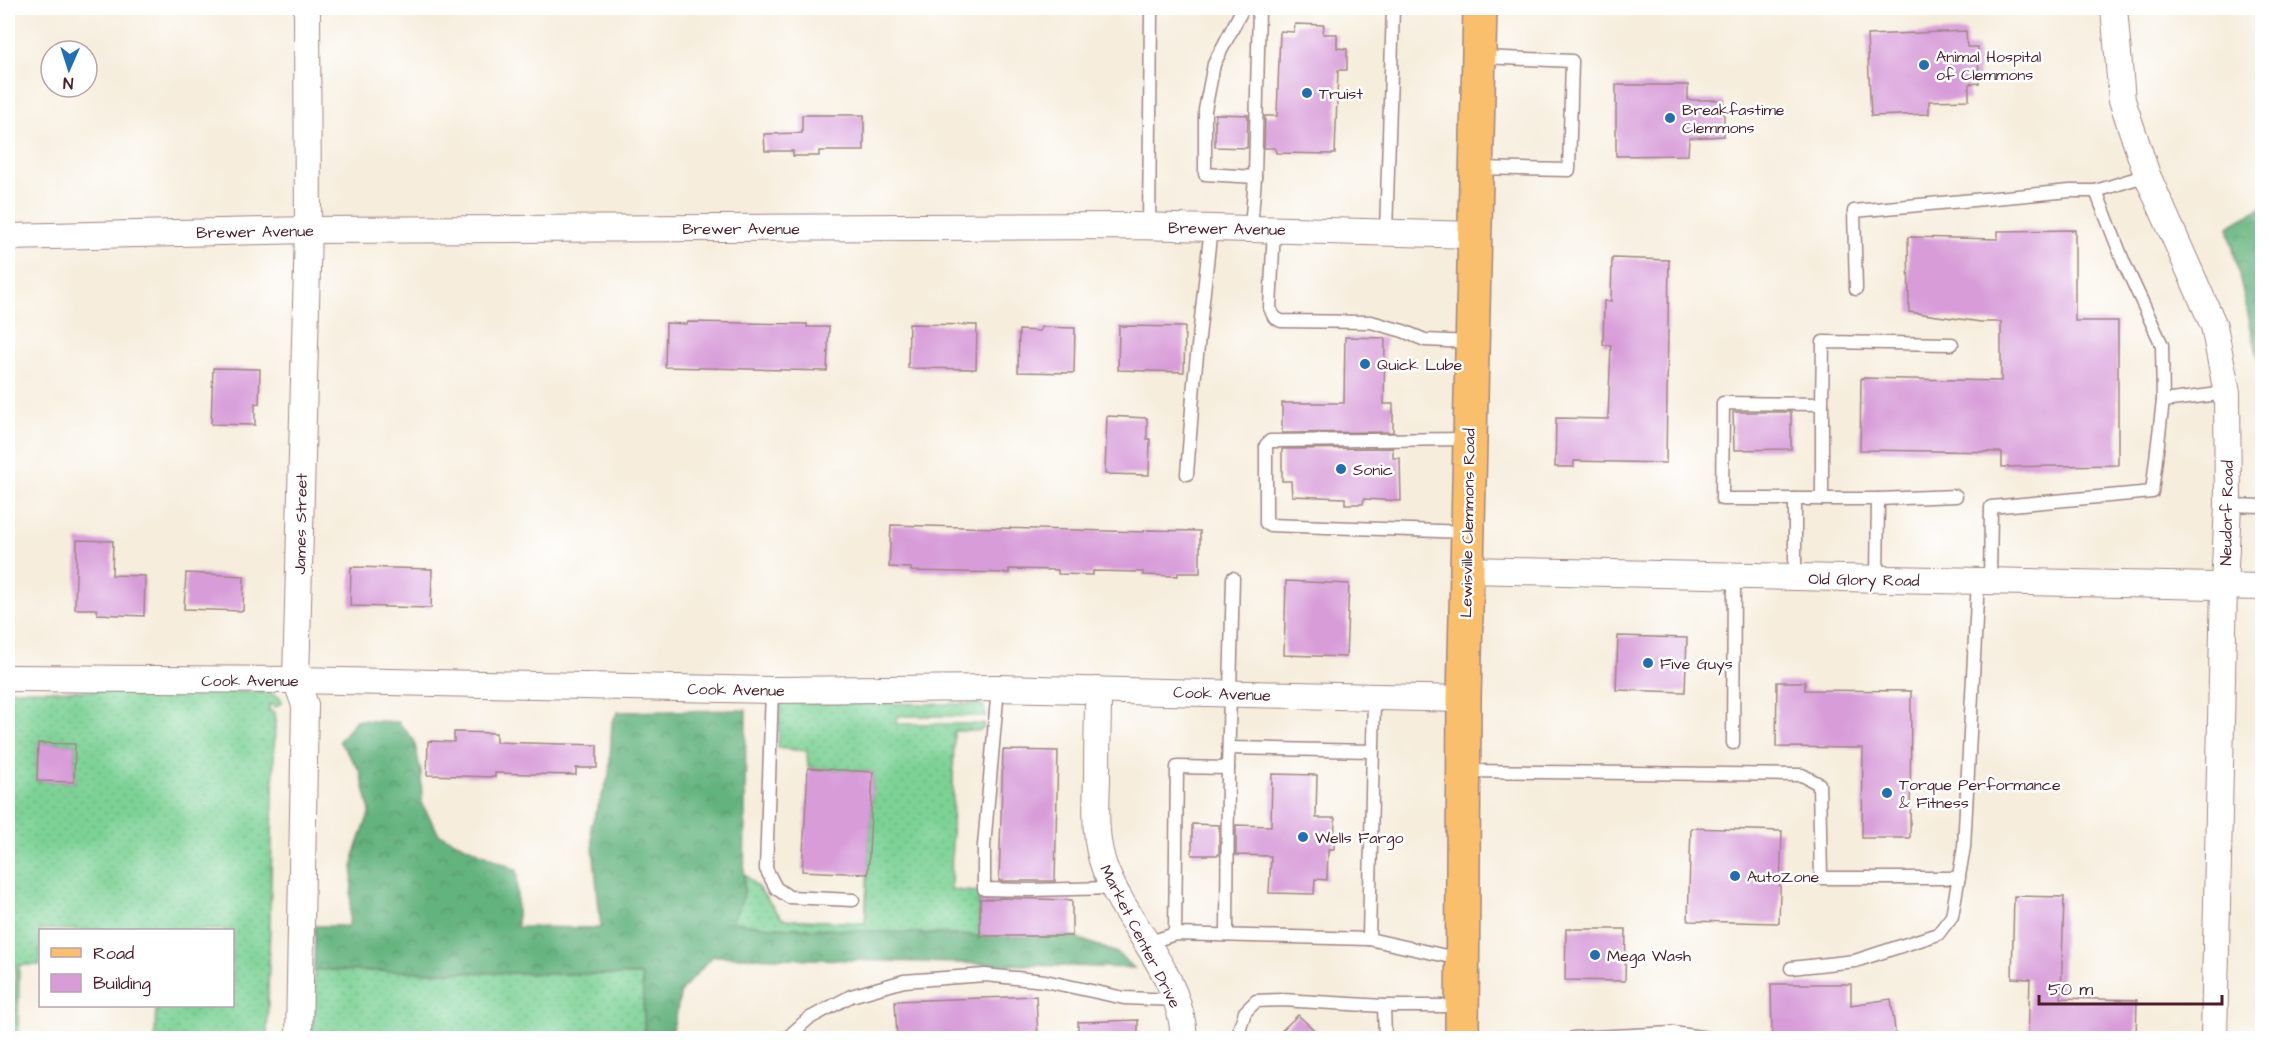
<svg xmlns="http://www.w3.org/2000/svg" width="2270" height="1046" font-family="'Architects Daughter',sans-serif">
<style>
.grass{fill:url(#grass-dots);stroke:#627860;stroke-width:1.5;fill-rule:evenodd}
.forest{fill:url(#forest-crowns);stroke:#576954;stroke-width:1.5}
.building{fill:#d89dd9}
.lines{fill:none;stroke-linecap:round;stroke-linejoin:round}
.service-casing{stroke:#a08684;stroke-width:15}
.minor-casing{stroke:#a08684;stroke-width:28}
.primary-casing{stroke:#a08684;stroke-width:36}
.service{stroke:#fff;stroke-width:12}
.minor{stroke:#fff;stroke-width:26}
.primary{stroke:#f9bf6d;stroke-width:33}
.poi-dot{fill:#1f6fb2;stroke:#fff;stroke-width:2}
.labels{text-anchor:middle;stroke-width:5;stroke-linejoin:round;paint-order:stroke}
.poi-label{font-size:16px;fill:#4a1f2b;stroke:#fff;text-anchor:start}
.street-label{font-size:16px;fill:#4a1f2b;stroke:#fff}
</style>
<defs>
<pattern id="grass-dots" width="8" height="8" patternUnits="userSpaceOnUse" patternTransform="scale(1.5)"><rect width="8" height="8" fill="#7bd195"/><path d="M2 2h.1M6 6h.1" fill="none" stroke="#6cb381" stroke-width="1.8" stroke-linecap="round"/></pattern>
<pattern id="forest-crowns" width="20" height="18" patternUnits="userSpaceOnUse" patternTransform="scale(1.5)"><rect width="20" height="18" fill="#64b37e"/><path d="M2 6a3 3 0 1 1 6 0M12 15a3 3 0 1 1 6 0" fill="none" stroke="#549167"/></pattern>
</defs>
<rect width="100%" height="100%" fill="#fff"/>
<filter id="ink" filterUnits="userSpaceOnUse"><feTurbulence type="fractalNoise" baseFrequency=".0167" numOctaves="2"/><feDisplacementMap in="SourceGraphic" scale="12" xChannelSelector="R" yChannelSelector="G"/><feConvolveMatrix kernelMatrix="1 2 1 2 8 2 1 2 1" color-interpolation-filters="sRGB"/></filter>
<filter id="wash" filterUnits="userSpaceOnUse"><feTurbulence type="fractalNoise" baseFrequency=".008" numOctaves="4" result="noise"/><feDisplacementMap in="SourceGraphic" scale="24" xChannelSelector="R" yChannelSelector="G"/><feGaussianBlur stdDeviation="1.35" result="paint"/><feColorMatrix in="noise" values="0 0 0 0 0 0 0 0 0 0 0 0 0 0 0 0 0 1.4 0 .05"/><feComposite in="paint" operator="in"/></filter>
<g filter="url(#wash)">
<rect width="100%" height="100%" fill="#f6eddc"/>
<g class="grass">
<path d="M8 690 268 692 279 697 282 702 276 707 269 704V710L275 713V719L267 1038H155L156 1006H232V930H40V965H19L18 1038H8V1019H14L15 964H8ZM38 743 75 744 74 782 37 781Z"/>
<path d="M780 703 981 704 984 707 986 716H897L896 724H985L984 728 978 731H954L951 890 979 892 980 936 770 927 731 922 744 895V874C760 886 769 904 783 919L865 923 873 772 808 768 807 751 778 748Z"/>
<path d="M314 970 642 975 645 1038H312Z"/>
</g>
<g class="forest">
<path d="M2262 207V375L2228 227Z"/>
<path d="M746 710 744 895 732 922 770 927 980 936H1072L1117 953 1134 968 713 956 681 991 671 1038H645L642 975 314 970 315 926H349L354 856 370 811 360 771 339 741 356 720 398 722 414 740 421 772 422 804 439 834 517 870V927L601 928 591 826 609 776 612 722 618 712Z"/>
</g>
<g id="blocks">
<g class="building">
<path d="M1295 24 1324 25 1323 34H1337V48L1347 49V70H1338L1335 154 1276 153 1275 148H1264L1265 116H1277L1280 31 1294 32Z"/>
<path d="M1966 31 1967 47H1978L1979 83 1969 84V100L1929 101V114L1871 116 1867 35Z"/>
<path d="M1616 85H1688V100H1724V136L1689 138 1688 155 1616 156Z"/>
<path d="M1215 114 1248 115 1247 148 1215 147Z"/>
<path d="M802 115H864V151H819V156H793V151H765L764 134 802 133Z"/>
<path d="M2075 230V321H2118V465L2002 467V452L1860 450 1861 378 2001 381V322H1981L1909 312 1908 237 1998 239V231Z"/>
<path d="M1612 258 1669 260 1666 463 1574 461V467H1555L1556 418 1608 419 1611 345H1603L1604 301H1611Z"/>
<path d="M688 322 807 324V327H829L827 371 665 367 666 323 687 324Z"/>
<path d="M909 324 977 325 976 369 908 368Z"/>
<path d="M1119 326 1185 327 1184 372 1118 370Z"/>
<path d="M1041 327 1075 328 1074 373 1018 372 1019 330 1040 331Z"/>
<path d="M1345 337 1385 338 1384 404H1393V432L1282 433V403H1344Z"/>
<path d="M213 368 260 369 259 404 255 403V425L211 424Z"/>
<path d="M1733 412H1791V449L1734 450Z"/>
<path d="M1107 416 1147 418V439H1150L1149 475 1105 474Z"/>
<path d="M1393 448V458H1400L1401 501 1364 499 1363 504H1345V498L1292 496 1291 481H1282V449Z"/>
<path d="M891 525 1144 532V530L1200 531V573H1178V576L1143 575V572L1093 571V575L1058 574V570L1009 569V573L911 571V568L889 567Z"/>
<path d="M77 540 113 541 112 575 145 576 144 616 97 614V609H75Z"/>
<path d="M351 567 432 569 431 608 350 606Z"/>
<path d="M186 573 244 576 243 611 184 609Z"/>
<path d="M1286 581 1349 584 1346 657 1284 655Z"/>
<path d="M1618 636 1687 638 1685 692 1616 690Z"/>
<path d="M1777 682H1805V690L1911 691 1910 838H1862L1863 748 1776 747Z"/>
<path d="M454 732 496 733V742L597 745V768H576V775L495 773V777L427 775 428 741 454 742Z"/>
<path d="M38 743 75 744 74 782 37 781Z"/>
<path d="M1003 750 1058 751 1055 881H999Z"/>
<path d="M808 768 873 772 868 874 802 871Z"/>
<path d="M1272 774 1317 775 1316 818H1335L1334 849H1328L1327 880 1315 879 1314 894 1269 893 1271 856 1236 855V825L1271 826Z"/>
<path d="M1192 824 1219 825V855H1192Z"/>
<path d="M1691 828 1782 831 1779 923 1688 921Z"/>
<path d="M2014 896 2064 897 2061 998 2137 1000 2136 1038H2028L2030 979 2012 978Z"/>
<path d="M999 898 1072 900V936H980V899H999Z"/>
<path d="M1566 929H1626L1625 981 1565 980Z"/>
<path d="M1771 984H1851V1005L1891 999 1896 1038H1772Z"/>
<path d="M1036 996 1038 1038H897L895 1001Z"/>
<path d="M1298 1015 1323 1038H1274Z"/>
<path d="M1138 1020V1038H1078V1022Z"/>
</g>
</g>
</g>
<g filter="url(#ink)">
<use href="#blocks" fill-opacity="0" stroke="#a08684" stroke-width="1.5"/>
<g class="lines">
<g class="service-casing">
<g id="service">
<path d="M1243 8 1214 64 1205 110V174L1255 177 1251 229"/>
<path d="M1476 168 1569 170 1572 61 1481 57"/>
<path d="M1255 177 1259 8"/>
<path d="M1149 227 1151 14 1153 8"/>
<path d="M1274 229 1270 308 1274 317 1281 321 1371 322 1403 331 1425 340 1471 342"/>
<path d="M1386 233 1393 8"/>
<path d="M1856 289 1854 211 2070 191H2096L2147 175"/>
<path d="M2163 401 2227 393"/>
<path d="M1187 474 1194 383 1211 227"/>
<path d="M1795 499H1722L1723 403 1822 404 1823 342 1952 344"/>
<path d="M1822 499V404"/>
<path d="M1878 499 1956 496"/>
<path d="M2228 505 2262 506"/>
<path d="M1467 532 1269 525 1266 523V445L1270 441 1467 439"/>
<path d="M1795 577V499H1878L1877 579"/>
<path d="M1990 582 1991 507 2152 492 2163 401 2162 345 2124 263 2096 191"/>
<path d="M998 688 984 846V889L1030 890 1113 888"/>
<path d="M772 690 766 869 776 888 789 897 853 900"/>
<path d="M1733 743 1734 576"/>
<path d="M1229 748 1372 751"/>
<path d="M1464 771 1802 775 1819 784 1821 878H1959"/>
<path d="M1175 934 1177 767 1228 768 1233 578"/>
<path d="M1227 935 1228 768"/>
<path d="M1369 939 1374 698"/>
<path d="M1147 943 1175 934 1369 939 1460 959"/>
<path d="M1791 968 1855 961 1938 934 1952 916 1964 847 1978 581"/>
<path d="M1384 1006 1385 1038"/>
<path d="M787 1038 808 1019 851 996 904 981 985 975 1045 981 1124 998 1177 1000"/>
<path d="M1240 1038V1027L1245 1012 1256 1001 1282 1000 1384 1006H1460"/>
<path d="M1573 1038 1673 1033 1708 1038"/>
</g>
</g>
<g class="minor-casing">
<g id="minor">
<path d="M2114 8 2122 100 2147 175 2214 326 2227 393 2228 505 2224 586 2214 1038"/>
<path d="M8 237 308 230 1137 226 1474 235"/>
<path d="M1466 570 2262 587"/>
<path d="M8 678 296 680 772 690 998 688 1464 699"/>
<path d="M1098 690C1098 720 1097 749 1097 778 1096 809 1094 840 1105 869 1128 927 1181 974 1184 1038"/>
<path d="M299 1038 305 705 296 680 308 230 307 8"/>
</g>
</g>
<g class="primary-casing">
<path id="primary" d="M1462 1038 1464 699 1480 8"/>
</g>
<use href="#service" class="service"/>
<use href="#minor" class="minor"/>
<use href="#primary" class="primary"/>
</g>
</g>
<g class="poi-dot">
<circle cx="1924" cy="65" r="6"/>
<circle cx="1307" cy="93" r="6"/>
<circle cx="1670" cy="118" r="6"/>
<circle cx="1365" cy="364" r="6"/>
<circle cx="1341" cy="469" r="6"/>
<circle cx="1648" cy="663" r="6"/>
<circle cx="1887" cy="793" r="6"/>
<circle cx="1303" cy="837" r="6"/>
<circle cx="1735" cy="876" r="6"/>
<circle cx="1595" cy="955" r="6"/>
</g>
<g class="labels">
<g class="poi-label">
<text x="1936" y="62">Animal Hospital<tspan x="1936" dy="18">of Clemmons</tspan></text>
<text x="1319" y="99">Truist</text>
<text x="1682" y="115">Breakfastime<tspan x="1682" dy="18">Clemmons</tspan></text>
<text x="1377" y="370">Quick Lube</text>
<text x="1353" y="475">Sonic</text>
<text x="1660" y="669">Five Guys</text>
<text x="1899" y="790">Torque Performance<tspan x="1899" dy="18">&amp; Fitness</tspan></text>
<text x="1315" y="843">Wells Fargo</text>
<text x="1747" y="882">AutoZone</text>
<text x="1607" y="961">Mega Wash</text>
</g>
<g class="street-label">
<text x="741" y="234">Brewer Avenue</text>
<text transform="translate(1227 228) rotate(1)" y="6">Brewer Avenue</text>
<text transform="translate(255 231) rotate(-1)" y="6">Brewer Avenue</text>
<text transform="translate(2226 513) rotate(-89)" y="6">Neudorf Road</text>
<text transform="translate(1467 523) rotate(-89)" y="6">Lewisville Clemmons Road</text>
<text transform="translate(300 524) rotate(-89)" y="6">James Street</text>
<text transform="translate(1864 579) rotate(1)" y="6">Old Glory Road</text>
<text x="250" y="686">Cook Avenue</text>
<text transform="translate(736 689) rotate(1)" y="6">Cook Avenue</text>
<text transform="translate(1222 693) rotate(2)" y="6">Cook Avenue</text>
<text transform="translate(1141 936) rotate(63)" y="6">Market Center Drive</text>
</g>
</g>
<rect width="2270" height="1046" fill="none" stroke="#fff" stroke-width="30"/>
<rect x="39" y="929" width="195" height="78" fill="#ffffff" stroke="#b7a5aa" stroke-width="1.5"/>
<rect x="51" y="948" width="30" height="9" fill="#f9bf6d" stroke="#b7a5aa" stroke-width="1.5"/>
<text x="93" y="959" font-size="18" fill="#4a1f2b">Road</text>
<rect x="51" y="974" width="30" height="18" fill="#d89dd9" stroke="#b7a5aa" stroke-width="1.5"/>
<text x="93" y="989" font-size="18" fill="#4a1f2b">Building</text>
<g transform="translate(69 69) rotate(183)"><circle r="28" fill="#ffffff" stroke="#b7a5aa" stroke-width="1.5"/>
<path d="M0-4.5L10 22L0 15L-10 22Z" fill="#1f6fb2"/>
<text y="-9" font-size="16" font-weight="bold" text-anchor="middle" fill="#4a1f2b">N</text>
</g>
<path d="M2039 995v9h183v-9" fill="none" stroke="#4a1f2b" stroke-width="3"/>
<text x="2048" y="995" font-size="18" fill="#4a1f2b" stroke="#ffffff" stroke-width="4.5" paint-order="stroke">50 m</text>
</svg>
